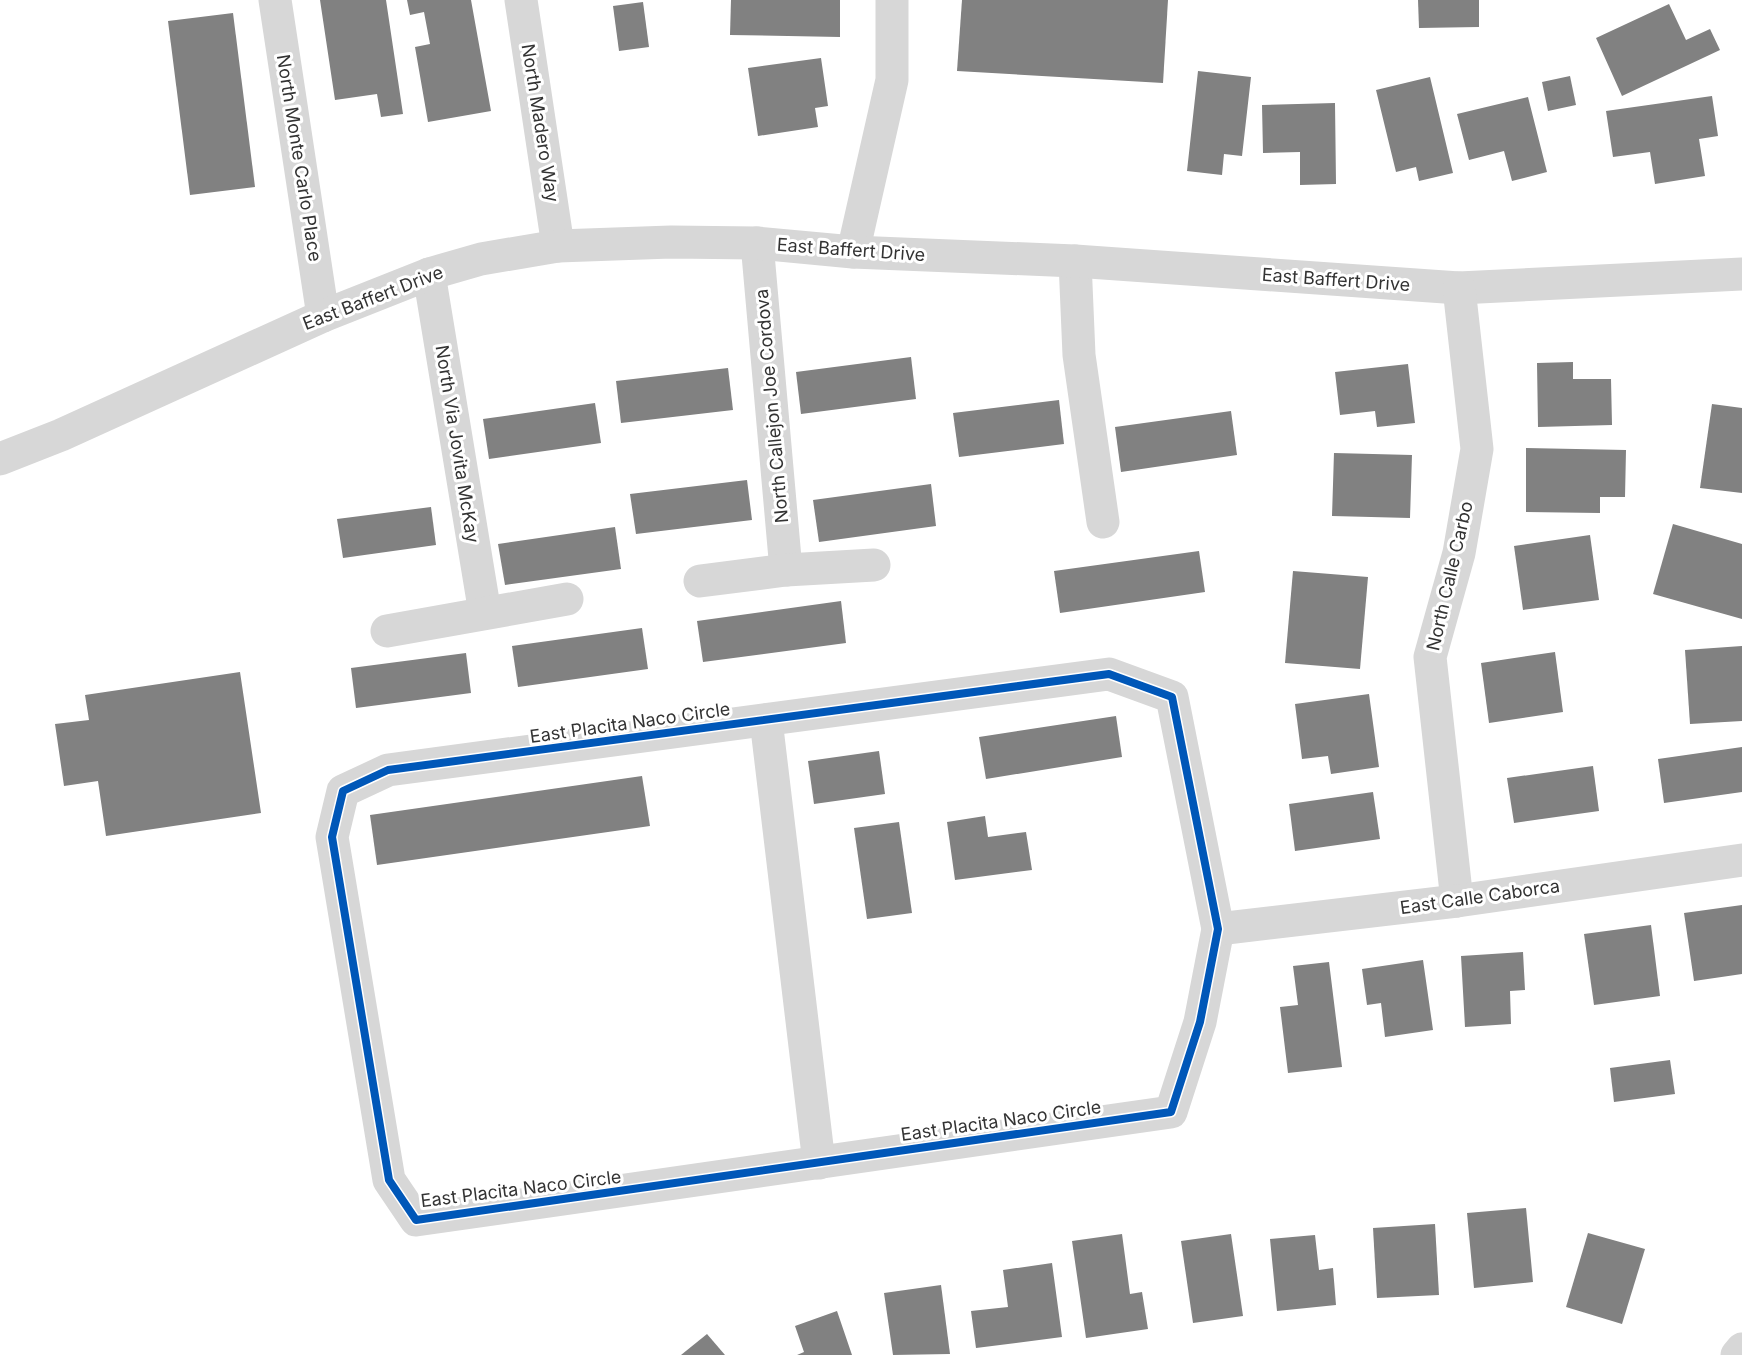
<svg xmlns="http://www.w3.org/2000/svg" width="1742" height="1355" font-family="Inter,sans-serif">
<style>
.building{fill:#818181}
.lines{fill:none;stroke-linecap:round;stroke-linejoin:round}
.minor{stroke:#d7d7d7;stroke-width:33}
.cycleway-casing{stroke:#fff;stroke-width:11}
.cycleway{stroke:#0057b8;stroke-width:8}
.labels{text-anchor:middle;stroke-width:6;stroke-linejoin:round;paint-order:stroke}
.street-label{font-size:18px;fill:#333;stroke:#fff}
</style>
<rect width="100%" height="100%" fill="#fff"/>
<g class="building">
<path d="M320 0H386L403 114 381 117 377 94 335 100Z"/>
<path d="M407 0H471L491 111 428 122 415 47 430 44 424 12 410 15Z"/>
<path d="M731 0H840V37L730 35Z"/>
<path d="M962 0H1168L1163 83 957 71Z"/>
<path d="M1418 0H1479V27L1419 28Z"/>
<path d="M643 2 649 47 619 51 613 6Z"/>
<path d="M1669 4 1686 40 1710 29 1720 50 1622 96 1596 38Z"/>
<path d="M233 13 255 187 190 195 168 21Z"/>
<path d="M821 58 828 106 815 108 818 127 758 136 748 68Z"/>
<path d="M1198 71 1251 77 1242 156 1224 154 1222 175 1187 171Z"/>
<path d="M1570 76 1576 105 1548 111 1542 82Z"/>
<path d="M1430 77 1453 173 1419 181 1416 167 1396 172 1376 90Z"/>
<path d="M1712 96 1718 136 1699 139 1705 176 1655 184 1650 152 1613 157 1606 111Z"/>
<path d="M1528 97 1547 172 1512 181 1504 151 1469 160 1457 114Z"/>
<path d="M1335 103 1336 184 1300 185V152L1263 153 1262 105Z"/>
<path d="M911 357 916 399 801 414 796 372Z"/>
<path d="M1573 362V379H1611L1612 425 1538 427 1537 363Z"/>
<path d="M1408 364 1415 423 1377 427 1375 411 1340 415 1335 372Z"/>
<path d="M728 368 733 410 621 423 616 381Z"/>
<path d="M1059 400 1064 444 959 457 953 413Z"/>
<path d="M595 403 601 443 489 459 483 419Z"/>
<path d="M1712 404 1742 408V493L1700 488Z"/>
<path d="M1231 411 1237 455 1121 472 1115 427Z"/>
<path d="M1526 448 1626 450 1625 497H1600V513L1526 512Z"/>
<path d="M1334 453 1412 455 1410 518 1332 516Z"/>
<path d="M747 480 752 520 636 534 630 494Z"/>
<path d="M931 484 936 526 819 542 813 500Z"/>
<path d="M431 507 436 545 343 558 337 519Z"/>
<path d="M1673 524 1742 544V619L1653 594Z"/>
<path d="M615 527 621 569 505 585 498 544Z"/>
<path d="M1590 535 1599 600 1523 610 1514 546Z"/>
<path d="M1199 551 1205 592 1060 613 1054 571Z"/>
<path d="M1293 571 1368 577 1360 669 1285 663Z"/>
<path d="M841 601 846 643 703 662 697 621Z"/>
<path d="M642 628 648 669 518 687 512 646Z"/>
<path d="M1742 646V721L1690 724 1685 650Z"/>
<path d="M1555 652 1563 712 1489 723 1481 663Z"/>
<path d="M466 653 471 693 356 708 351 668Z"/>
<path d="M240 672 261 813 106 836 98 781 64 786 55 724 89 720 85 695Z"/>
<path d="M1369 694 1379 767 1331 774 1328 756 1302 759 1295 704Z"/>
<path d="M1116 716 1122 757 986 779 979 737Z"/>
<path d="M1742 747V792L1664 803 1658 759Z"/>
<path d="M879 751 885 794 814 804 808 761Z"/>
<path d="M1593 766 1599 811 1514 823 1507 778Z"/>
<path d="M642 776 650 826 377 865 370 815Z"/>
<path d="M1373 792 1380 839 1295 851 1289 804Z"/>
<path d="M985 816 988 837 1026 832 1032 870 955 880 947 822Z"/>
<path d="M899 822 912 913 867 919 854 828Z"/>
<path d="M1742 905V974L1694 981 1684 913Z"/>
<path d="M1651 925 1660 996 1594 1005 1584 934Z"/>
<path d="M1523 952 1525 990 1510 991 1511 1024 1465 1027 1461 956Z"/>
<path d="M1423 960 1433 1030 1385 1037 1381 1003 1367 1005 1362 969Z"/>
<path d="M1329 962 1342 1067 1288 1073 1280 1007 1298 1005 1293 966Z"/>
<path d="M1670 1060 1675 1094 1614 1102 1610 1068Z"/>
<path d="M1526 1208 1533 1282 1474 1288 1467 1213Z"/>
<path d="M1435 1224 1439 1295 1377 1298 1373 1228Z"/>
<path d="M1588 1233 1645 1249 1622 1324 1566 1307Z"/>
<path d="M1122 1234 1130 1294 1142 1292 1148 1329 1086 1338 1072 1241Z"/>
<path d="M1231 1234 1243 1316 1193 1323 1181 1241Z"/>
<path d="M1315 1235 1319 1270 1333 1268 1336 1305 1277 1311 1270 1239Z"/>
<path d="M1052 1263 1062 1337 976 1348 971 1311 1008 1307 1003 1270Z"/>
<path d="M941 1285 950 1354 893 1355 884 1293Z"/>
<path d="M837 1311 852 1355H797L804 1352 795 1326Z"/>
<path d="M707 1334 725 1355H681Z"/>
</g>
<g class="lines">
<g class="minor">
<path d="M275 0 323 316"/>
<path d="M521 0 558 246"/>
<path d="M757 243 786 570"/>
<path d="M853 252 892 80V0"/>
<path d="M1075 261 1079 355 1103 522"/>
<path d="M429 274 485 613"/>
<path d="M0 459 61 435 323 316 429 274 481 259 558 246 671 242 757 243 853 252 1075 261 1459 288 1742 274"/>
<path d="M700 581 786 570 874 565"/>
<path d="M387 631 567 599"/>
<path d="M1109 674 1172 697 1218 929 1200 1022 1171 1112 416 1220 389 1180 332 837 343 791 388 770Z"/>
<path d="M766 720 819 1163"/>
<path d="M1457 901 1430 657 1459 553 1477 449 1459 288"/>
<path d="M1218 929 1457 901 1742 860"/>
<path d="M1737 1355 1742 1349"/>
</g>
<g class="cycleway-casing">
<path id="cycleway" d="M1109 674 1172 697 1218 929 1200 1022 1171 1112 416 1220 389 1180 332 837 343 791 388 770Z"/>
</g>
<use href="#cycleway" class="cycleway"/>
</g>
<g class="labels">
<g class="street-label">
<text transform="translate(540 123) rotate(81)" y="6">North Madero Way</text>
<text transform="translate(299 158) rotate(81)" y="6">North Monte Carlo Place</text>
<text transform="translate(851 250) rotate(4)" y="6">East Baffert Drive</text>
<text transform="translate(1336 280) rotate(4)" y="6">East Baffert Drive</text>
<text transform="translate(373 298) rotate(-21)" y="6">East Baffert Drive</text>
<text transform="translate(772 406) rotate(-95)" y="6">North Callejon Joe Cordova</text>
<text transform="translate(457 444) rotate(81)" y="6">North Via Jovita McKay</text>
<text transform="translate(1450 576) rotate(-77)" y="6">North Calle Carbo</text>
<text transform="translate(630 723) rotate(-8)" y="6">East Placita Naco Circle</text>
<text transform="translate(1480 897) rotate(-8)" y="6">East Calle Caborca</text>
<text transform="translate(1001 1121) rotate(-8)" y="6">East Placita Naco Circle</text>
<text transform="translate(521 1189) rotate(-7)" y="6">East Placita Naco Circle</text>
</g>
</g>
</svg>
